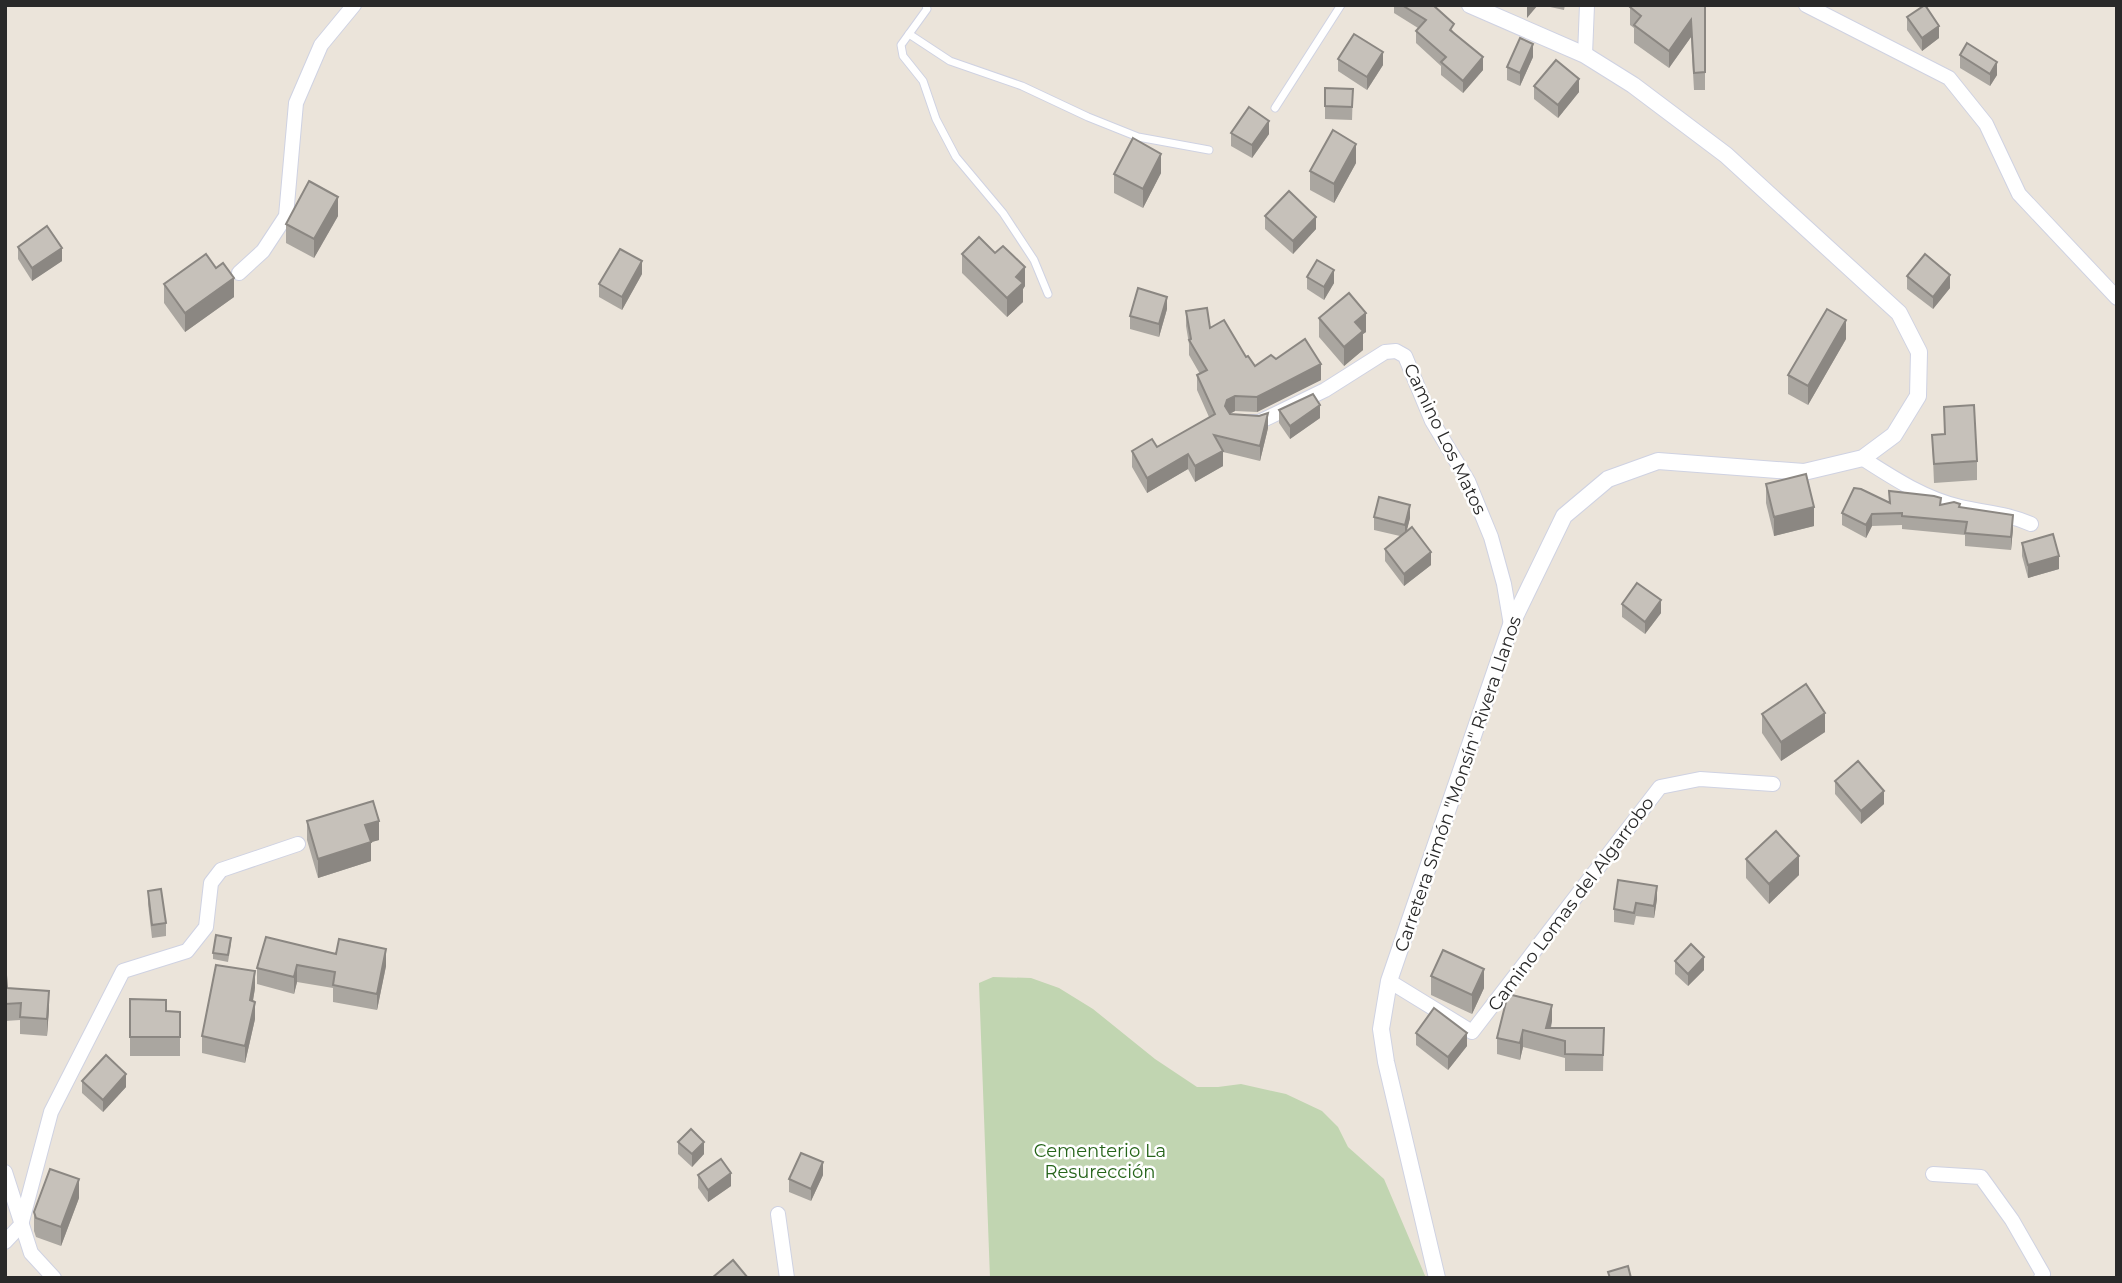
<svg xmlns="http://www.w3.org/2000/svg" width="2122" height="1283" font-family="Montserrat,sans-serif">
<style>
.cemetery{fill:#c1d5b1}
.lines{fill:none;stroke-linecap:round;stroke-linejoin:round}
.service-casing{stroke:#cfd2e2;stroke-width:9}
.minor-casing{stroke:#cfd2e2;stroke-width:16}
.tertiary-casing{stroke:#cfd2e2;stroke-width:18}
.service{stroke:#fff;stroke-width:7}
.minor{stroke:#fff;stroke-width:14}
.tertiary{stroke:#fff;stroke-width:16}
.wall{fill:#aaa6a0}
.shaded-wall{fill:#8b8782}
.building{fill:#c6c1ba;stroke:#8b8782;stroke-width:2}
.labels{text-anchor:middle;stroke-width:5;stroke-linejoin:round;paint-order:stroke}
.street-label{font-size:18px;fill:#292929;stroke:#fff}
.park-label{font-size:18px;fill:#26641a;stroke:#fff}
</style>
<rect width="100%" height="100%" fill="#ebe4da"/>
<path class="cemetery" d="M993 977 1031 978 1059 988 1093 1009 1155 1059 1197 1087H1218L1241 1084 1286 1094 1322 1111 1338 1127 1348 1147 1384 1179 1426 1278H990L979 983Z"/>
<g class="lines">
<g class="service-casing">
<g id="service">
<path d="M926 5 927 9 901 45 903 56 923 81 936 119 956 157 1003 213 1034 260 1048 294"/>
<path d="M909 34 950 61 1022 86 1088 117 1138 137 1209 150"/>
<path d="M1275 108 1341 5"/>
</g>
</g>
<g class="minor-casing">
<g id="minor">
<path d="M1806 5 1949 78 1986 124 2019 194 2117 298"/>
<path d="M1585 55 1587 5"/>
<path d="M239 273 263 251 286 216 296 103 321 45 354 5"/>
<path d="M1250 422H1259L1325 390 1385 352 1396 351 1405 356 1432 421 1468 481 1491 537 1504 584 1511 625"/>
<path d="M1862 458C1893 478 1925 499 1961 507 1987 513 2006 513 2031 524"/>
<path d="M1389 981 1472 1032 1660 787 1700 779 1773 784"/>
<path d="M5 1172 31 1253 54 1278"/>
<path d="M1933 1174 1981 1177 2012 1220 2043 1274 2041 1278"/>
<path d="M778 1214 787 1278"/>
<path d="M5 1242 21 1225 51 1112 123 971 187 951 206 927 211 883 221 870 298 844"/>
</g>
</g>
<g class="tertiary-casing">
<path id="tertiary" d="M1437 1278 1386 1062 1381 1029 1389 981 1511 625 1564 516 1608 479 1658 461 1804 472 1863 458 1894 435 1918 396 1919 352 1899 313 1726 155 1633 85 1585 55 1470 5"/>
</g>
<use href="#service" class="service"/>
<use href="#minor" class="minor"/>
<use href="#tertiary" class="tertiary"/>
</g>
<g class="wall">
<path d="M1394 5H1433L1483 70 1463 93 1441 75V66L1416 43V31L1418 28 1394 13Z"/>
<path d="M1541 5H1565L1564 10Z"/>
<path d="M1705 5V90H1694L1691 37 1669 68 1634 43V28L1630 25V7Z"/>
<path d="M1907 17 1939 38 1922 51 1907 30Z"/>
<path d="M1960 55 1997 75 1990 86 1960 68Z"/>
<path d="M1533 57 1520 86 1507 80V67Z"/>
<path d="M1338 59 1383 65 1367 90 1338 71Z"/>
<path d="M1534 86 1579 92 1558 118 1534 99Z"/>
<path d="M1325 88 1353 89 1352 120 1325 119Z"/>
<path d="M1231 133 1269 134 1252 158 1231 146Z"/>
<path d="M1356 163 1334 203 1310 190V171Z"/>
<path d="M1161 173 1143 208 1114 193V174Z"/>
<path d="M338 216 314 258 286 243V224Z"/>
<path d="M1265 216 1316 229 1293 254 1265 229Z"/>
<path d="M18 247 62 261 32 281 18 259Z"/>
<path d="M962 254 1025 286 1023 289V302L1007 317 962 273Z"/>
<path d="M216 268 234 297 185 332 164 303V284Z"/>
<path d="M642 274 622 310 599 297V284Z"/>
<path d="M1907 276 1950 288 1933 309 1907 289Z"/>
<path d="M1307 277 1334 283 1324 300 1307 289Z"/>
<path d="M1167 309 1159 337 1130 329V316Z"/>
<path d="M1186 311 1210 328 1255 366 1276 359 1321 380 1257 412 1235 411 1230 414 1268 428 1260 461 1223 452V466L1195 482 1188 469 1147 493 1132 467V451L1157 447 1209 417 1197 390V375L1200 374 1189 355V344L1186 326Z"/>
<path d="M1319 318 1366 332 1363 334V350L1344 366 1319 337Z"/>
<path d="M1846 339 1808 405 1788 394V375Z"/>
<path d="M1944 407 1977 461V480L1934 483 1932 435 1944 434Z"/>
<path d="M1279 410 1320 418 1290 439 1279 423Z"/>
<path d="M1766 484 1814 526 1774 536 1766 503Z"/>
<path d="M1889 503 1941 505 1960 507 2013 528 2011 550 1965 546V535L1902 529V525L1872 526 1866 538 1842 525V513Z"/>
<path d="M1374 517 1410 518 1406 532 1431 565 1404 586 1385 561V549L1400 536 1374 530Z"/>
<path d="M2022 543 2059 569 2028 578 2022 556Z"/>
<path d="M1622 604 1661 613 1645 634 1622 617Z"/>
<path d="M1762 714 1825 732 1781 761 1762 733Z"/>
<path d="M1835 781 1884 804 1861 824 1835 794Z"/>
<path d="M307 821 379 840 371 842V861L318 878 307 840Z"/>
<path d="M1746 859 1799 875 1769 904 1746 878Z"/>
<path d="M1657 886V899L1654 918 1636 916 1634 925 1614 922V909Z"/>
<path d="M148 891 166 923V936L152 938 148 904Z"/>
<path d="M266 937 386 966 377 1010 333 1002V988L297 982 294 994 257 984V968Z"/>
<path d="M231 944 228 962 213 959V953Z"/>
<path d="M1675 961 1704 970 1688 986 1675 974Z"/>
<path d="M5 962 7 988 49 1008 47 1036 20 1034V1020L5 1021Z"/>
<path d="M1431 976 1484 988 1472 1014 1431 995Z"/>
<path d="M255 988 253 1001 255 1019 245 1063 202 1053V1036Z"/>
<path d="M130 999 166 1011 180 1012V1056H130Z"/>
<path d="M1552 1021 1551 1028H1604L1603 1071H1565V1058L1523 1047 1520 1060 1497 1054V1038Z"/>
<path d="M1416 1033 1467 1046 1448 1070 1416 1045Z"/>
<path d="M82 1081 126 1087 103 1112 82 1093Z"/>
<path d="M678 1142 704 1154 692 1167 678 1154Z"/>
<path d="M698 1175 731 1186 708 1202 698 1188Z"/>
<path d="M823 1175 811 1201 789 1192V1179Z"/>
<path d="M79 1198 61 1246 36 1237 34 1231V1212Z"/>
</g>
<g class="shaded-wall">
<path d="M1527 5H1538L1527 18Z"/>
<path d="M1691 20V37L1669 68V51Z"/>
<path d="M1939 26V38L1922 51V38Z"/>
<path d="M1533 44V57L1520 86V73Z"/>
<path d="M1383 52V65L1367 90V77Z"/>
<path d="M1483 57V70L1463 93V81Z"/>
<path d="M1997 62V75L1990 86V74Z"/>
<path d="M1579 79V92L1558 118V105Z"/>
<path d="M1269 121V134L1252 158V145Z"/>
<path d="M1356 144V163L1334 203V184Z"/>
<path d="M1161 154V173L1143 208V189Z"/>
<path d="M338 197V216L314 258V239Z"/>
<path d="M1316 217V229L1293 254V241Z"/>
<path d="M62 248V261L32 281V268Z"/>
<path d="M642 261V274L622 310V297Z"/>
<path d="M1025 267V286L1023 289V302L1007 317V298L1016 277Z"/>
<path d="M1334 270V283L1324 300V287Z"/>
<path d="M1950 275V288L1933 309V297Z"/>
<path d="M234 278V297L185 332V313Z"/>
<path d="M1167 297V309L1159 337V324Z"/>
<path d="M1366 313V332L1363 334V350L1344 366V347L1355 322Z"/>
<path d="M1846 320V339L1808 405V386Z"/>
<path d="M1321 364V380L1257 412V397Z"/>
<path d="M1235 396V411L1227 415 1225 406 1227 400Z"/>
<path d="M1320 405V418L1290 439V426Z"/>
<path d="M1268 413V428L1260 461V446Z"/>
<path d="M1223 451V466L1195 482V466Z"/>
<path d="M1188 454V469L1147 493V478Z"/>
<path d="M1410 505V518L1405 538V525Z"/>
<path d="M1814 507V526L1774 536V517Z"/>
<path d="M1872 514V526L1866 538V525Z"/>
<path d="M2013 515V528L2011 550V537Z"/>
<path d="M1431 552V565L1404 586V574Z"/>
<path d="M2059 556V569L2028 578V565Z"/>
<path d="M1661 600V613L1645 634V622Z"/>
<path d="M1825 713V732L1781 761V742Z"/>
<path d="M1884 791V804L1861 824V811Z"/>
<path d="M379 821V840L365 844V825Z"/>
<path d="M371 842V861L318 878V859Z"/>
<path d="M1799 856V875L1769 904V884Z"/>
<path d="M1657 886V899L1654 918V906Z"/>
<path d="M386 949V966L377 1010V994Z"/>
<path d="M1704 957V970L1688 986V974Z"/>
<path d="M297 965V982L294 994V977Z"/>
<path d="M1484 969V988L1472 1014V995Z"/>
<path d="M255 971V988L250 1017V1000Z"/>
<path d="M49 991V1008L47 1036V1019Z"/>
<path d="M255 1002V1019L245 1063V1046Z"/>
<path d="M1552 1005V1021L1548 1037 1546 1028Z"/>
<path d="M1523 1030V1047L1520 1060V1043Z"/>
<path d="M1467 1033V1046L1448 1070V1057Z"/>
<path d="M126 1074V1087L103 1112V1100Z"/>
<path d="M704 1142V1154L692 1167V1154Z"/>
<path d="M823 1162V1175L811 1201V1189Z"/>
<path d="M731 1173V1186L708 1202V1190Z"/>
<path d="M79 1179V1198L61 1246V1227Z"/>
</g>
<g class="building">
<path d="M1402 5H1433L1454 24 1450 30 1483 57 1463 81 1441 62 1446 57 1416 31 1426 20Z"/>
<path d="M1631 5H1705V72L1694 73 1691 20 1669 51 1634 25 1641 16 1630 7Z"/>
<path d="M1925 5 1939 26 1922 38 1907 17Z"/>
<path d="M1354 34 1383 52 1367 77 1338 59Z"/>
<path d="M1520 38 1533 44 1520 73 1507 67Z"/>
<path d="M1967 43 1997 62 1990 74 1960 55Z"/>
<path d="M1556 60 1579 79 1558 105 1534 86Z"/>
<path d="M1325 88 1353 89 1352 107 1325 106Z"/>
<path d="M1249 107 1269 121 1252 145 1231 133Z"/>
<path d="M1333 130 1356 144 1334 184 1310 171Z"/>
<path d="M1133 138 1161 154 1143 189 1114 174Z"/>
<path d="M309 181 338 197 314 239 286 224Z"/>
<path d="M1289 191 1316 217 1293 241 1265 216Z"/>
<path d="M47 226 62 248 32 268 18 247Z"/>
<path d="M979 237 995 253 1003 246 1025 267 1016 277 1023 283 1007 298 962 254Z"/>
<path d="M620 249 642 261 622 297 599 284Z"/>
<path d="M206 254 216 268 223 263 234 278 185 313 164 284Z"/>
<path d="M1925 254 1950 275 1933 297 1907 276Z"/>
<path d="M1317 260 1334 270 1324 287 1307 277Z"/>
<path d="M1138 288 1167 297 1159 324 1130 316Z"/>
<path d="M1349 293 1366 313 1355 322 1363 331 1344 347 1319 318Z"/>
<path d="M1207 308 1210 328 1224 320 1246 357 1248 356 1255 366 1271 355 1276 359 1305 339 1321 364 1257 397 1235 396 1227 400 1225 406 1230 414 1259 416 1268 413 1260 446 1214 435 1223 451 1195 466 1188 454 1147 478 1132 451 1152 439 1157 447 1215 414 1197 375 1207 370 1189 340 1191 339 1186 311Z"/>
<path d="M1827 309 1846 320 1808 386 1788 375Z"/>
<path d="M1313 394 1320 405 1290 426 1279 410Z"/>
<path d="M1974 405 1977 461 1934 464 1932 435 1945 434 1944 407Z"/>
<path d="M1806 474 1814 507 1774 517 1766 484Z"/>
<path d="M1854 488 1861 489 1890 503 1889 491 1934 496 1941 498 1940 505 1954 502 1960 504 1959 507 2013 515 2011 537 1965 533 1967 522 1902 516V513L1872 514 1866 525 1842 513Z"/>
<path d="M1379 497 1410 505 1405 525 1374 517Z"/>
<path d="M1412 527 1431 552 1404 574 1385 549Z"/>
<path d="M2053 534 2059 556 2028 565 2022 543Z"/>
<path d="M1637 583 1661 600 1645 622 1622 604Z"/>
<path d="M1806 684 1825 713 1781 742 1762 714Z"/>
<path d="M1858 761 1884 791 1861 811 1835 781Z"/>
<path d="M373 801 379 821 365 825 371 842 318 859 307 821Z"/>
<path d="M1776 831 1799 856 1769 884 1746 859Z"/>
<path d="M1618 880 1657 886 1654 906 1636 903 1634 913 1614 909Z"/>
<path d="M161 889 166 923 152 925 148 891Z"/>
<path d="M216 935 231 938 228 955 213 953Z"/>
<path d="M266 937 336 954 339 939 386 949 377 994 333 985 335 972 297 965 294 977 257 968Z"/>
<path d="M1691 944 1704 957 1688 974 1675 961Z"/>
<path d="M1443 950 1484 969 1472 995 1431 976Z"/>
<path d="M5 962 7 988 49 991 47 1019 20 1017 21 1003 5 1004Z"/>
<path d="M216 965 255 971 250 1000 255 1002 245 1046 202 1036Z"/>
<path d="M1508 994 1552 1005 1546 1028H1604L1603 1055 1565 1054V1041L1523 1030 1520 1043 1497 1038Z"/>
<path d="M130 999 166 1000V1011L180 1012V1037H130Z"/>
<path d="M1434 1008 1467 1033 1448 1057 1416 1033Z"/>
<path d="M106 1055 126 1074 103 1100 82 1081Z"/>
<path d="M691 1129 704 1142 692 1154 678 1142Z"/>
<path d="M801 1153 823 1162 811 1189 789 1179Z"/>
<path d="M721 1159 731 1173 708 1190 698 1175Z"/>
<path d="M50 1169 79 1179 61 1227 36 1218 34 1212Z"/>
<path d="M733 1260 748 1278H712Z"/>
<path d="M1628 1266 1631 1278H1610L1608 1272Z"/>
</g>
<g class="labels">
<g class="street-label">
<text transform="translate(1445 439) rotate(64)" y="6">Camino Los Matos</text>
<text transform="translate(1458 784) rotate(-71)" y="6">Carretera Simón "Monsín" Rivera Llanos</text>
<text transform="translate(1571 904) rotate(-53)" y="6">Camino Lomas del Algarrobo</text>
</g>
<g class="park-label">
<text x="1100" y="1157">Cementerio La<tspan x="1100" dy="21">Resurección</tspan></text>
</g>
</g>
<rect width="2122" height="1283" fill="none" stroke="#292929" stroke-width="14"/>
</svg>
